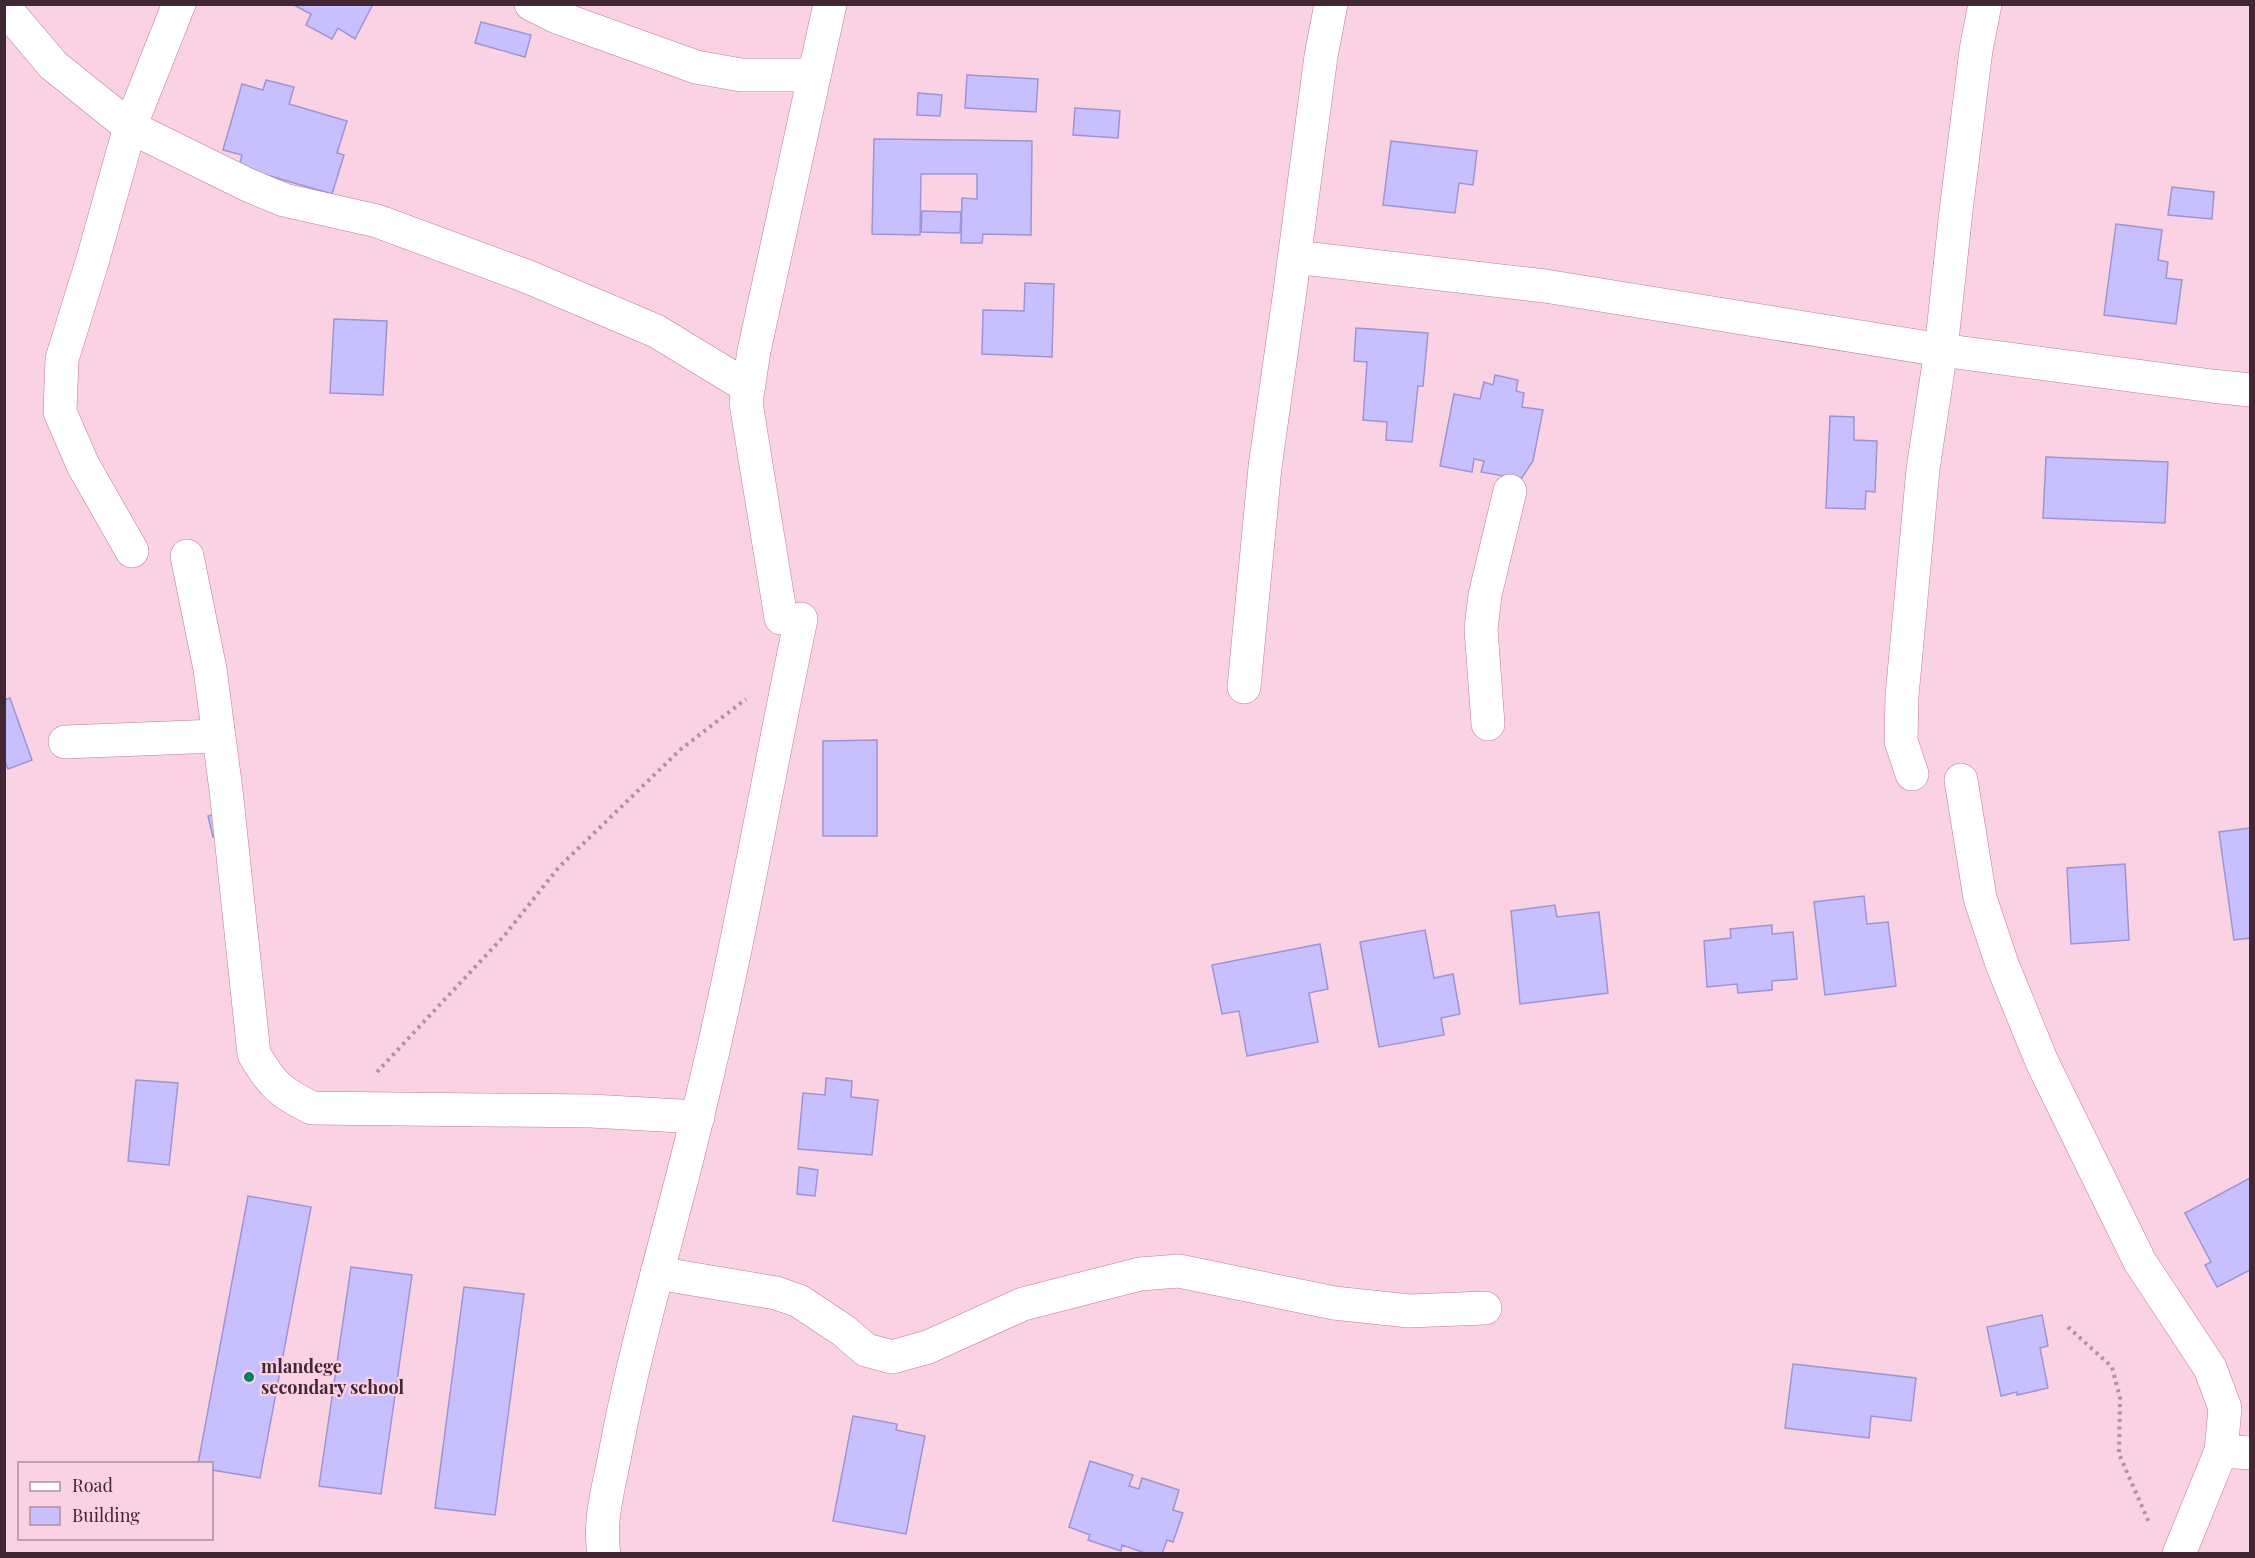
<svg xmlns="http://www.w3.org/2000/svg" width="2255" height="1558" font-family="'Playfair Display',serif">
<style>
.building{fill:#c7bffe;stroke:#9d95d2;stroke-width:1.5}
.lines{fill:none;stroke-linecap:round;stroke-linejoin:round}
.minor-casing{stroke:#bc7c9a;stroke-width:34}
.path{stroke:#b490a0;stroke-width:4;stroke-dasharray:3 4.5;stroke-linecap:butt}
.minor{stroke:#fff;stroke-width:33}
.poi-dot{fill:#008365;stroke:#fbd1e4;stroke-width:2}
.labels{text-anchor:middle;stroke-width:4.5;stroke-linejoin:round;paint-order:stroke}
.poi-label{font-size:18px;font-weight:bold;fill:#412733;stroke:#fbd1e4;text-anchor:start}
</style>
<rect width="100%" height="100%" fill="#fbd1e4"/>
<g class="building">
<path d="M292 4H373L355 39 338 28 332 39 306 25 311 14Z"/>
<path d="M481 22 531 35 525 57 475 43Z"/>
<path d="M967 75 1038 79 1036 112 965 108Z"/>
<path d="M266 80 294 87 289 104 347 121 337 153 344 155 332 194 239 167 242 155 223 150 242 84 263 90Z"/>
<path d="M918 93 942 95 940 116 917 115Z"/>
<path d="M1075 108 1120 111 1118 138 1073 135Z"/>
<path d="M874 139 1032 141 1031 235 983 234 982 243H961L962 198 977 199V174H921L920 235 872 234Z"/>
<path d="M1391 141 1477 151 1473 185 1459 183 1455 213 1383 205Z"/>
<path d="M2172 187 2214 192 2212 219 2168 215Z"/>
<path d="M922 211 961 212 960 233 921 232Z"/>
<path d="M2116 224 2162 230 2158 260 2168 262 2166 278 2182 280 2176 324 2104 315Z"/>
<path d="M1025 283 1054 284 1052 357 982 354 983 310 1024 311Z"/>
<path d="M334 319 387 321 383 395 330 393Z"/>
<path d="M1356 328 1428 333 1423 386H1418L1412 442 1386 440 1387 422 1363 420 1367 362 1354 361Z"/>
<path d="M1495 375 1518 380 1516 391 1524 393 1522 407 1543 410 1533 461 1521 479 1481 472 1484 461 1474 459 1472 472 1440 466 1454 394 1480 399 1484 382 1493 385Z"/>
<path d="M1830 416 1854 417V440L1877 441 1875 492 1866 491 1865 509 1826 508Z"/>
<path d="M2046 457 2168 462 2165 523 2043 518Z"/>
<path d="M10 698 32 760 8 769 4 759V700Z"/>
<path d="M877 740V836H823V741Z"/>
<path d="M223 812 228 834 213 837 208 816Z"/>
<path d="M2250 828V938L2234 940 2219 832Z"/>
<path d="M2125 864 2129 940 2071 944 2067 868Z"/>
<path d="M1864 896 1867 924 1888 922 1896 986 1825 995 1814 902Z"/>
<path d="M1555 905 1557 917 1599 912 1608 993 1520 1004 1511 911Z"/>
<path d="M1772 925V934L1793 932 1797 979 1772 981V990L1738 993 1737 984 1707 987 1704 941 1731 938 1730 929Z"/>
<path d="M1425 930 1434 978 1453 974 1460 1014 1441 1018 1444 1035 1379 1047 1360 942Z"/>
<path d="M1320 944 1328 989 1309 993 1318 1042 1247 1056 1239 1011 1222 1014 1212 965Z"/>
<path d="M826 1078 852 1081 851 1097 878 1100 872 1155 798 1149 803 1093 825 1095Z"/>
<path d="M136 1080 178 1083 169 1165 128 1161Z"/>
<path d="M799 1167 818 1170 815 1196 797 1194Z"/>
<path d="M2250 1178V1270L2217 1287 2205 1265 2211 1262 2185 1213Z"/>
<path d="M248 1196 311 1207 260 1478 212 1470V1464H198Z"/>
<path d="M351 1267 412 1275 381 1494 319 1486Z"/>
<path d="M464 1287 524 1294 495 1515 435 1508Z"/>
<path d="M2042 1315 2048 1346 2040 1348 2048 1388 2017 1395V1392L2001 1396 1987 1327Z"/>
<path d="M1793 1364 1916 1378 1911 1421 1871 1416 1869 1438 1785 1428Z"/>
<path d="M853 1416 897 1424 896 1430 925 1436 906 1534 833 1521Z"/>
<path d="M1090 1461 1133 1475 1129 1486 1139 1489 1142 1478 1179 1490 1173 1510 1183 1513 1173 1542 1167 1540 1162 1554H1148L1122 1545 1121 1551 1088 1540 1090 1535 1069 1527Z"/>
</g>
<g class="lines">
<g class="minor-casing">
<g id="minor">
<path d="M531 4 557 17 696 67 741 75H814"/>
<path d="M4 7 53 65 130 127 248 185 284 200 377 221 526 276 656 331 748 387"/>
<path d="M1295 257 1545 286 1941 350 2212 386 2250 390"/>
<path d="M132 551 83 465 60 412 62 359 93 259 130 127 179 4"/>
<path d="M187 556 210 669 226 790 254 1054C272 1085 280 1092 312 1108L591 1111 698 1117"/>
<path d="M781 618 746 403 754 351 830 4"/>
<path d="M1244 687 1265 467 1289 298 1321 56 1331 4"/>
<path d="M1488 724 1481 629 1485 595 1510 491"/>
<path d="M65 742 217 736"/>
<path d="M1912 774 1901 741 1902 696 1923 469 1941 350 1956 211 1976 50 1985 4"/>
<path d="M1961 780 1980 898 2002 964 2042 1062 2140 1262 2210 1368 2225 1408 2221 1451 2179 1554"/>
<path d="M657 1273 776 1293 799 1301 844 1331 866 1350 892 1357 928 1347 1023 1304 1140 1274 1179 1271 1334 1303 1409 1311 1485 1308"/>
<path d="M2221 1451 2250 1453"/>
<path d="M604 1554C598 1520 610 1483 616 1449 637 1337 671 1228 697 1118 738 953 766 785 801 619"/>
</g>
</g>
<g class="path">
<path d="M377 1072 504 936 559 867 681 749 746 699"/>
<path d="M2068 1327 2112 1367 2120 1398 2119 1454 2150 1525"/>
</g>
<use href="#minor" class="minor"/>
</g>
<circle class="poi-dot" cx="249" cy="1377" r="6"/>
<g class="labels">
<g class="poi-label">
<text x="261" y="1373">mlandege<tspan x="261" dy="21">secondary school</tspan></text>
</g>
</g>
<rect width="2255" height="1558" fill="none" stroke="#412733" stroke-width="12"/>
<rect x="18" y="1462" width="195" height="78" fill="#fbd1e4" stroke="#b18d9d" stroke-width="1.5"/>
<rect x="30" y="1482" width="30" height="9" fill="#ffffff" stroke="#b18d9d" stroke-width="1.5"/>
<text x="72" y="1492" font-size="18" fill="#412733">Road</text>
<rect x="30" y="1507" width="30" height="18" fill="#c7bffe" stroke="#b18d9d" stroke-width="1.5"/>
<text x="72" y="1522" font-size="18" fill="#412733">Building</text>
</svg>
